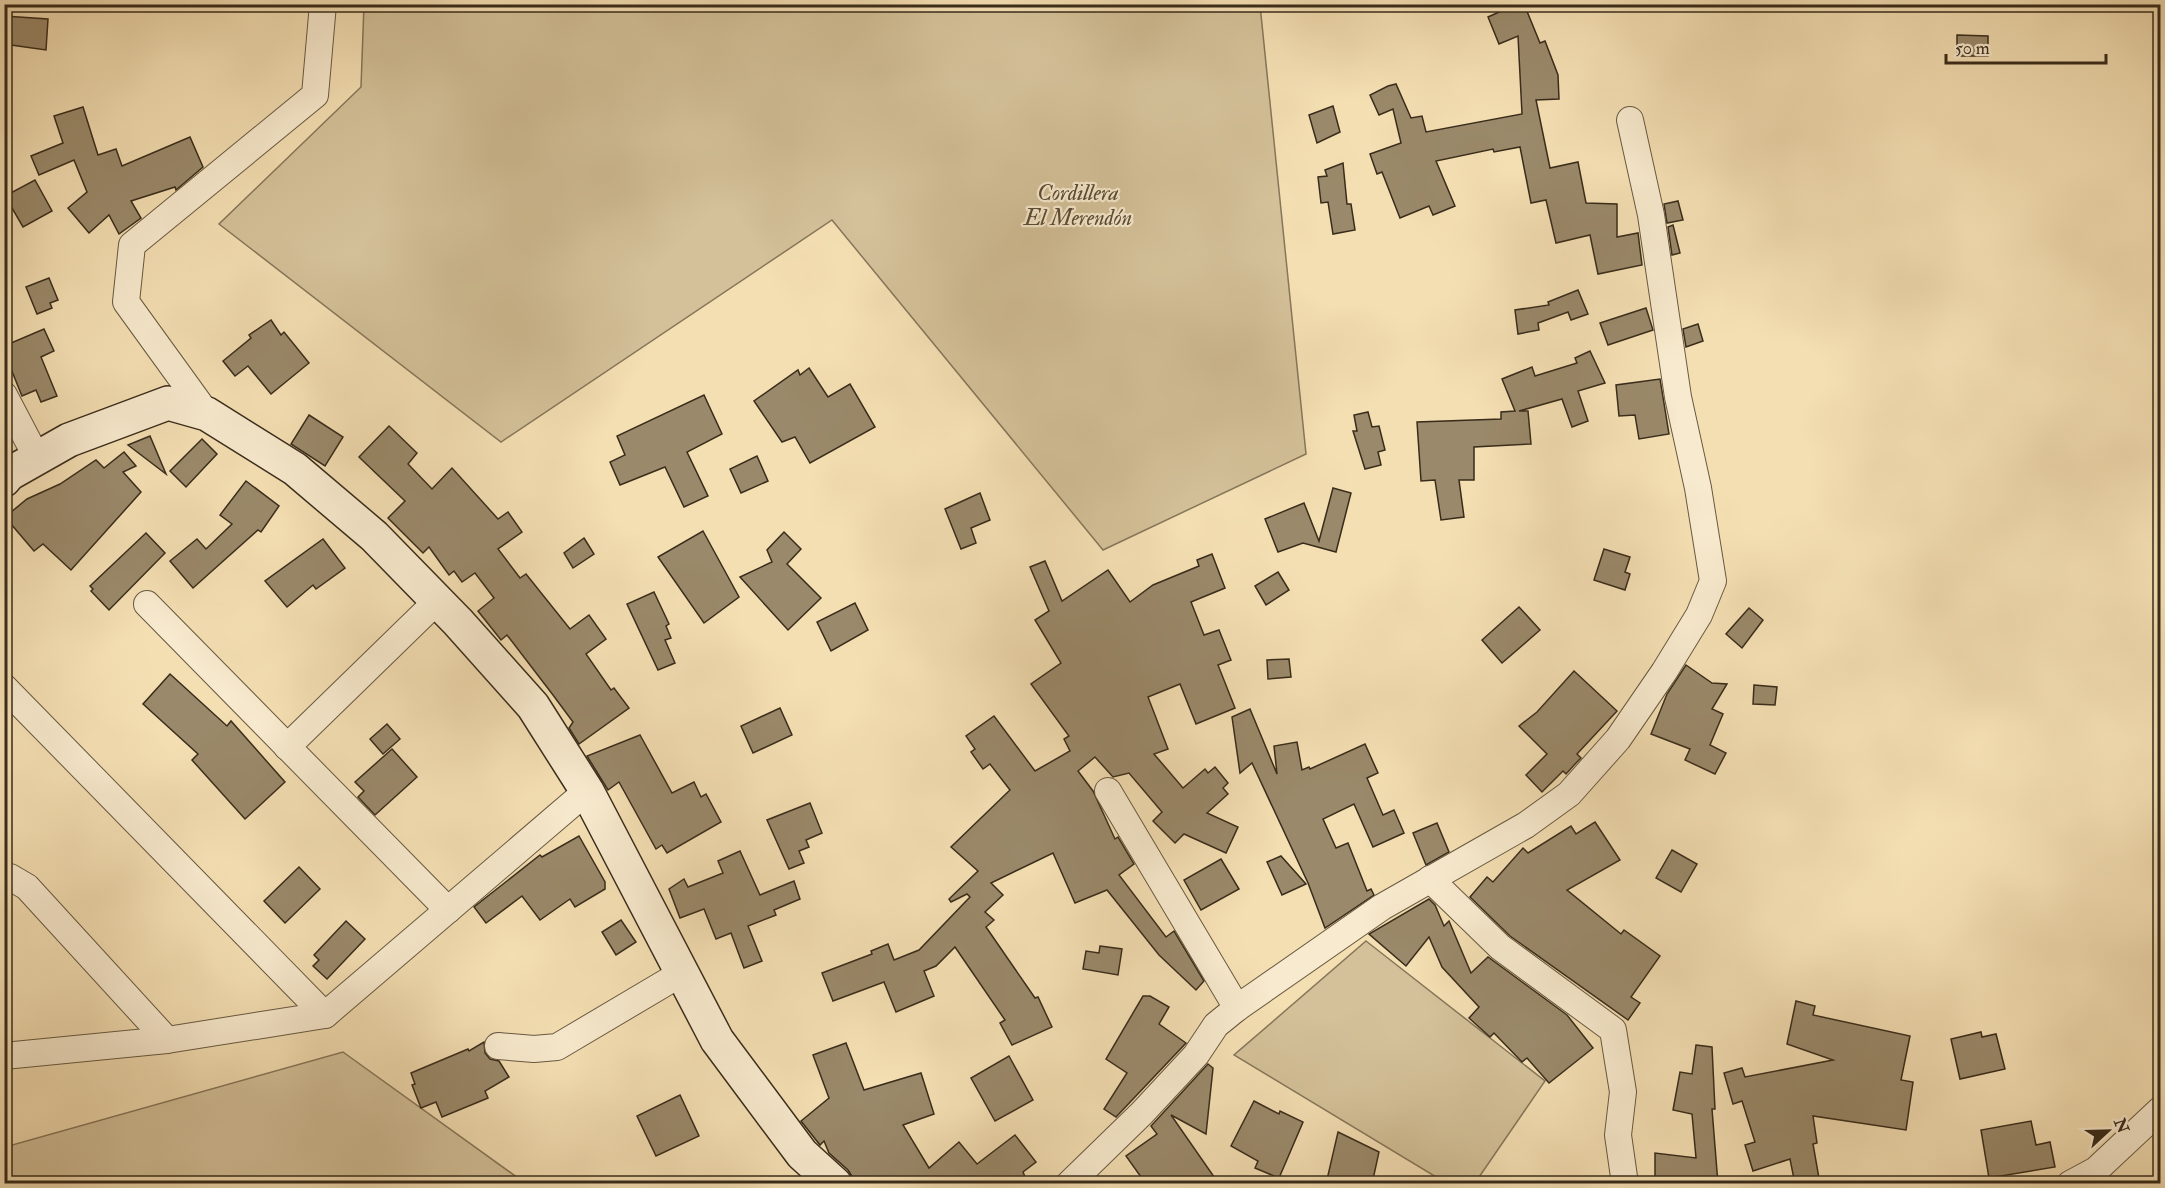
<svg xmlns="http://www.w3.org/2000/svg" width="2165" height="1188" font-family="'IM FELL Double Pica',serif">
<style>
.green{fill:#d4c199;stroke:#86765a;stroke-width:1.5}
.building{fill:#9a896a;stroke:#392c1b;stroke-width:1.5}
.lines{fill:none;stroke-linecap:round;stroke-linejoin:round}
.street-casing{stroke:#685941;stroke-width:28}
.secondary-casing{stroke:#392c1b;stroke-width:36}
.street{stroke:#f8eace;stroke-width:26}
.secondary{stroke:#f8eace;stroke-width:33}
.labels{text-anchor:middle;stroke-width:4.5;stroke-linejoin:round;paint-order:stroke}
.park-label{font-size:22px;font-style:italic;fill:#584a34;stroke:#f8eace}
</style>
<rect width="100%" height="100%" fill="#f4dfb3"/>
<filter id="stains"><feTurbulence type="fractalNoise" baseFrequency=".00333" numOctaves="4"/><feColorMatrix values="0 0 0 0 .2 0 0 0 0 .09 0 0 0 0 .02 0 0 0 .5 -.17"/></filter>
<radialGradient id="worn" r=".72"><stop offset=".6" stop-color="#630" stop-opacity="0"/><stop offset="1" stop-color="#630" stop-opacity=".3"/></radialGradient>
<g class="green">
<path d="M364 5H1260L1306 454 1103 550 832 220 501 442 219 224 361 87Z"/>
<path d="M1366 941 1545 1081 1475 1183H1446L1234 1055Z"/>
<path d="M343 1052 525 1183 5 1184V1147Z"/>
</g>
<g class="building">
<path d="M1517 4H1524L1540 43 1545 41 1558 75 1559 99 1536 100 1550 168 1578 162 1586 203 1617 204V237L1638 233 1642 265 1598 274 1590 235 1556 243 1546 200 1531 203 1520 147 1494 152 1493 149 1436 161 1455 206 1433 215 1429 206 1400 218 1382 172 1377 174 1370 154 1401 143 1393 109 1379 115 1370 95 1388 86 1396 84 1411 118 1422 116 1426 132 1522 114 1518 36 1499 44 1488 17Z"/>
<path d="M4 16 48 19 46 50 4 44Z"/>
<path d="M1957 35 1988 36V56H1957Z"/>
<path d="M1333 106 1340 132 1317 143 1309 115Z"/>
<path d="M83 107 98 155 116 149 122 166 190 137 203 167 176 190 175 187 131 201 141 218 119 234 109 215 89 233 68 208 87 192 74 160 39 175 31 156 63 143 54 116Z"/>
<path d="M1343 163 1347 204H1351L1355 230 1333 234 1328 202 1321 203 1318 177 1327 176 1325 170Z"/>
<path d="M35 180 52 211 23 227 5 196Z"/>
<path d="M1678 201 1683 220 1667 223 1664 204Z"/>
<path d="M1673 225 1680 253 1672 255 1668 227Z"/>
<path d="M49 278 58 300 50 303 52 308 37 314 26 287Z"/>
<path d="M1578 290 1588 314 1571 320 1568 312 1538 323 1539 330 1518 334 1515 310 1549 305 1548 302Z"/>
<path d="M1646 308 1653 330 1608 345 1600 323Z"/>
<path d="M271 320 281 335 284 332 309 363 271 394 248 366 235 376 223 361 251 338 249 335Z"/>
<path d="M1698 324 1703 341 1686 347 1683 329Z"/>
<path d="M44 329 54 351 41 357 57 396 41 402 36 390 22 396 11 369 4 372V346Z"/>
<path d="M1590 351 1605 383 1578 391 1588 421 1572 427 1562 399 1519 411H1528L1531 444 1474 447V480H1459L1464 517 1441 520 1435 480 1421 481 1417 422 1501 419V412L1515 411 1502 379 1532 367 1535 376 1577 363 1575 358Z"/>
<path d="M809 368 828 397 850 384 875 427 810 463 795 437 782 442 754 401 798 370 800 375Z"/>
<path d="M1660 379 1669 434 1639 439 1635 415 1619 416 1616 385Z"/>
<path d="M704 395 722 434 687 452 708 496 684 507 665 467 620 485 610 462 625 455 617 436Z"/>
<path d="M1368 412 1372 427 1379 426 1385 450 1378 452 1381 465 1365 469 1353 431H1357L1354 415Z"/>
<path d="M309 415 343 437 325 466 291 444Z"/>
<path d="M389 426 417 453 408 464 432 489 452 468 498 519 508 512 522 532 498 549 520 578 526 574 570 629 589 615 606 639 586 654 611 690 614 688 629 708 579 744 569 728 573 722 553 695 507 635 501 640 478 611 494 598 475 573 462 582 454 571 449 575 429 547 423 553 388 518 405 501 359 457Z"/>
<path d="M150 436 166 474 128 445Z"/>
<path d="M202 439 217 454 186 487 170 471Z"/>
<path d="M124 452 136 466 123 472 141 492 71 570 43 544 34 551 5 517 27 499 60 484 96 460 104 468Z"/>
<path d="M757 456 768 481 741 493 730 469Z"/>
<path d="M246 481 279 506 261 532 258 530 193 588 170 561 197 539 206 549 232 524 220 515Z"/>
<path d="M1333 488 1351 493 1336 552 1303 543 1278 552 1265 519 1304 503 1319 541Z"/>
<path d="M980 493 990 520 971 528 976 543 961 549 945 509Z"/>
<path d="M703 531 739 597 704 623 658 557Z"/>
<path d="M784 532 801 549 787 564 821 598 788 630 740 577 772 562 767 550Z"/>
<path d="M146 533 165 553 109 610 91 591 93 589 90 586Z"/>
<path d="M584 538 594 554 573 568 564 553Z"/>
<path d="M323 539 345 568 316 589 313 585 287 607 265 581Z"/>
<path d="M1604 549 1630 557 1625 572 1630 574 1625 590 1594 580Z"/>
<path d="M1212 554 1225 588 1191 602 1204 635 1219 630 1231 660 1218 665 1235 708 1196 724 1180 684 1148 697 1168 749 1154 754 1183 788 1205 769 1208 773 1215 767 1228 783 1223 788 1228 794 1207 813 1238 827 1226 853 1184 834 1175 843 1153 821 1162 812 1129 773 1113 777 1095 757 1078 771 1093 791 1115 839 1118 837 1134 864 1119 875 1166 937 1174 931 1204 981 1196 990 1159 955 1107 890 1075 903 1053 853 991 883 1003 895 985 912 994 920 986 927 1035 998 1038 997 1052 1027 1012 1045 1000 1023 1005 1020 955 947 936 966 924 971 934 996 896 1012 884 982 833 1001 822 973 872 954 871 951 888 944 894 960 919 950 970 897 967 894 951 902 949 899 978 871 951 847 1010 790 990 764 983 769 971 752 975 749 966 736 994 716 1035 771 1070 751 1064 739 1069 736 1031 684 1061 663 1035 620 1049 611 1030 567 1045 561 1062 601 1108 570 1130 602 1153 585 1199 566 1197 560Z"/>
<path d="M1278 572 1289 590 1266 605 1255 586Z"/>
<path d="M654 592 669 624 666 626 671 638 665 640 675 663 658 670 627 604Z"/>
<path d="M855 603 868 630 831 651 817 622Z"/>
<path d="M1519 607 1540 630 1502 663 1482 640Z"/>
<path d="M1749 608 1763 620 1742 648 1726 634Z"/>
<path d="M1289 659 1291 677 1268 679 1267 660Z"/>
<path d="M1686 665 1712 683 1727 684 1712 709 1723 714 1710 745 1726 753 1715 774 1685 760 1690 749 1651 734 1667 694Z"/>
<path d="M1574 671 1617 711 1577 754 1581 758 1576 763 1566 774 1563 771 1542 792 1526 775 1547 754 1519 726 1537 712Z"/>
<path d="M170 674 227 726 231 721 285 782 245 819 192 760 198 754 143 704Z"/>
<path d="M1754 685 1777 687 1775 705 1753 704Z"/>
<path d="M780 708 792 735 753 753 741 726Z"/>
<path d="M1250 709 1277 774 1274 746 1297 742 1302 770 1309 767 1310 769 1365 744 1378 773 1367 778 1383 815 1394 810 1404 833 1373 847 1354 804 1323 819 1336 848 1348 843 1367 891 1371 889 1374 895 1325 928 1308 883 1252 763 1240 773 1232 717Z"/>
<path d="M387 724 400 739 383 754 370 739Z"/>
<path d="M640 735 672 793 694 782 701 797 706 794 721 822 667 853 662 845 656 849 619 782 608 790 587 756Z"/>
<path d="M392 749 417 777 375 815 358 797 364 791 355 782Z"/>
<path d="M810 803 822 833 806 840 809 847 799 851 804 863 789 869 767 820Z"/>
<path d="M1595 822 1620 860 1567 890 1621 934 1624 930 1660 956 1631 997 1640 1003 1628 1020 1510 936 1470 897 1487 877 1493 882 1523 848 1528 853 1571 826 1576 834Z"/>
<path d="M1437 823 1449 852 1426 865 1413 833Z"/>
<path d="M579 836 605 882V889L575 907 570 899 540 920 522 896 486 923 474 907 540 855 542 857Z"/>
<path d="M1672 850 1697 864 1681 892 1656 878Z"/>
<path d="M740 851 760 895 794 881 800 899 774 910 776 915 748 926 762 961 744 968 731 933 716 939 704 909 680 918 669 889 684 879 688 887 723 873 718 861Z"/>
<path d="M1281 856 1306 884 1282 895 1267 862Z"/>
<path d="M1221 859 1239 889 1201 910 1184 880Z"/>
<path d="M299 867 320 889 285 923 264 901Z"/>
<path d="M1429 899 1435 905 1444 926 1449 921 1471 973 1488 957 1567 1015 1593 1048 1549 1083 1527 1058 1522 1062 1494 1033 1490 1037 1469 1018 1479 1007 1442 967 1429 937 1406 966 1369 934Z"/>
<path d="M621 920 636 942 616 955 602 932Z"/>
<path d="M346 921 365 939 327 979 313 966 319 960 314 955Z"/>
<path d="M1100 946 1122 949 1118 975 1083 969 1086 951 1099 953Z"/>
<path d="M1143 996H1150L1169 1007 1159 1024 1186 1043 1116 1117 1104 1109 1127 1073 1106 1059Z"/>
<path d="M1796 1001 1815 1006 1813 1015 1910 1036 1901 1080 1913 1082 1906 1130 1813 1116 1817 1143 1813 1144 1820 1184H1795L1790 1159 1753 1171 1745 1145 1755 1142 1742 1101 1733 1104 1724 1073 1742 1068 1745 1077 1833 1060 1787 1044Z"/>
<path d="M1981 1032 1982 1037 1996 1034 2005 1069 1960 1079 1951 1039Z"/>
<path d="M484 1042 485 1053 490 1059 499 1061 509 1077 485 1091 488 1098 442 1117 436 1102 421 1108 412 1085 415 1084 411 1073 468 1049 469 1051Z"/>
<path d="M846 1043 864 1090 921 1073 934 1114 903 1125 929 1168 959 1142 977 1164 1015 1135 1036 1162 1023 1172 1028 1184H857L848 1170 829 1153 824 1141 820 1145 801 1121 829 1098 813 1055Z"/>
<path d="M1696 1045 1712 1047 1715 1109H1712L1718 1184H1655V1153L1696 1158 1692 1114 1673 1110 1680 1072 1692 1074Z"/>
<path d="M1009 1056 1033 1100 995 1121 971 1078Z"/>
<path d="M1208 1064 1213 1068 1206 1134 1171 1115 1219 1184H1146L1126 1156 1157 1134 1151 1126Z"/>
<path d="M680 1095 699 1136 656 1156 637 1116Z"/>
<path d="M1254 1101 1279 1114 1280 1111 1303 1122 1279 1178 1255 1168 1258 1161 1231 1146Z"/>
<path d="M2031 1121 2036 1145 2050 1142 2055 1167 1989 1178 1981 1130Z"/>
<path d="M1338 1132 1379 1152 1372 1184H1326Z"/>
</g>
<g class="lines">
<g class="street-casing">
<g id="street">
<path d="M4 395 37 458"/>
<path d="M207 414 126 302 132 245 315 95 323 4"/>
<path d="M147 604 448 910"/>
<path d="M4 687 325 1015"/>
<path d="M287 747 437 601"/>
<path d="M1108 791 1237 1008"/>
<path d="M4 876 10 877 27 887 167 1040"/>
<path d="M1430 879 1500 947 1613 1030 1623 1092 1618 1135 1625 1184"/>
<path d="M498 1046 534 1049 557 1047 682 973"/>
<path d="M4 1056 167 1040 325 1015 587 791"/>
<path d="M1069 1184 1142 1113 1196 1055 1216 1025 1237 1008 1382 907 1526 825 1569 794 1618 739 1664 672 1699 615 1713 581 1698 488 1678 397 1651 215 1630 120"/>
<path d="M2070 1184 2096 1170 2160 1110"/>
</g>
</g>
<g class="secondary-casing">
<path id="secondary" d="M4 480 9 474 69 440 168 403 207 414 295 469 374 536 458 622 533 706 587 791 717 1040 802 1154 835 1184"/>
</g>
<use href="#street" class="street"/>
<use href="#secondary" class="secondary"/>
</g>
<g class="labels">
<g class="park-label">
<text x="1078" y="200">Cordillera<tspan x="1078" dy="25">El Merendón</tspan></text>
</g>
</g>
<rect width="2165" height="1188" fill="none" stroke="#f4dfb3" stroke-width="24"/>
<rect x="6" y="6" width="2153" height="1176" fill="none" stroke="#392c1b" stroke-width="3"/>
<rect x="12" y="12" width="2141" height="1164" fill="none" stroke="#392c1b" stroke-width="1.5"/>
<g transform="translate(2108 1131) rotate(68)" stroke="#f8eace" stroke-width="4.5" paint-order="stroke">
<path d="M0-4.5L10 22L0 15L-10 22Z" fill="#392c1b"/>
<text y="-9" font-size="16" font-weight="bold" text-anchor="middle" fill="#392c1b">N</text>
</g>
<path d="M1946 54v9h160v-9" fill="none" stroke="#392c1b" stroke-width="3"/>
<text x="1955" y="54" font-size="18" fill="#392c1b" stroke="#f8eace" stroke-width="4.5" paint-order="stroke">50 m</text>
<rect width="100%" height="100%" filter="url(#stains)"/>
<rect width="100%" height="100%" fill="url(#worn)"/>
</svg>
